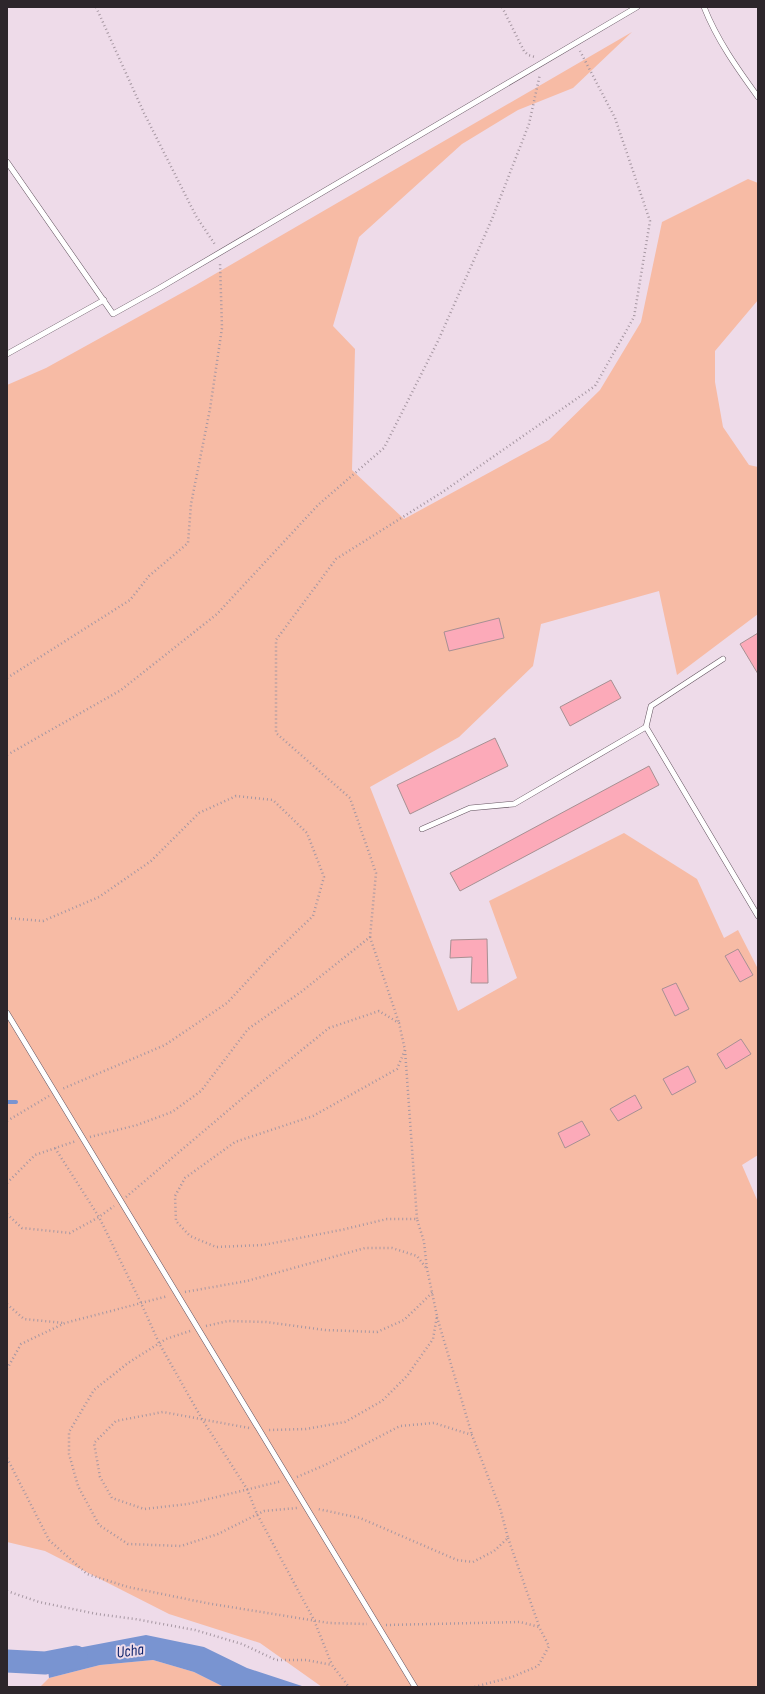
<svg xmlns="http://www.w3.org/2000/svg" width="765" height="1694" font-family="'Sofia Sans Condensed',sans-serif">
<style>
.green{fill:#f7bba5}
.water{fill:#7994d1}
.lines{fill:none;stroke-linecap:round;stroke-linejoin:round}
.stream{stroke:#7994d1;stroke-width:4}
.river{stroke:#7994d1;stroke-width:23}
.building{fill:#fcaab9;stroke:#a79093}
.lane-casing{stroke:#645460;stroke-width:6}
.path{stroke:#a697a2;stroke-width:2.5;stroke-dasharray:1 3;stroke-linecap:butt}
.lane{stroke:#fff;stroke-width:5}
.labels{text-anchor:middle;stroke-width:4;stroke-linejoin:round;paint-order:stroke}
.water-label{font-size:16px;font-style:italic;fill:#0e236b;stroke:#eedbe9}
</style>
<rect width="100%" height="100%" fill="#eedbe9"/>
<g class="green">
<path d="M632 32 573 88 518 110 462 144 359 237 333 326 355 349 352 470 404 519 549 440 600 390 641 322 662 222 748 179 758 183V300L715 351V382L723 427 749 465 758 467V614L677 675 659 591 541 624 533 666 459 737 370 787 458 1011 517 978 489 901 624 833 697 879 724 938 738 930 758 969V1155L742 1165 758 1202V1687H322L260 1643 169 1614 45 1551 7 1542V385L46 368 196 285Z"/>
<path d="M153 1660 194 1672 224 1687H40L49 1678 100 1665Z"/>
</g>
<path class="water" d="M146 1635 204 1647 247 1668 305 1687H224L194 1672 153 1660 100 1665 49 1678 46 1654Z"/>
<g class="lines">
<path class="stream" d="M7 1102H16"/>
<path class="river" d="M7 1661 45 1663 76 1657"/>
</g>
<g class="building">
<path d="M499 618 504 638 449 651 444 632Z"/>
<path d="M758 633V674L740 644Z"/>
<path d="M611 680 621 698 570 726 560 707Z"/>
<path d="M495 738 508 766 410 814 397 785Z"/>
<path d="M649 766 659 785 460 891 450 873Z"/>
<path d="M487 939 488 983H471L472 957 450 958 451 940Z"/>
<path d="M738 949 753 975 740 982 725 956Z"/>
<path d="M676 983 689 1009 675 1016 662 989Z"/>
<path d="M741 1039 751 1054 726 1069 717 1054Z"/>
<path d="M688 1066 696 1082 672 1095 663 1079Z"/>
<path d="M635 1095 642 1108 618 1121 610 1109Z"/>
<path d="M582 1121 590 1135 565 1148 558 1133Z"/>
</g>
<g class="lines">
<g class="lane-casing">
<g id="lane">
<path d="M704 7C717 40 737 68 758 97"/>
<path d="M7 162 113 314 158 289 637 7"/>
<path d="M7 354 104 300"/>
<path d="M646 727 651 706 723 659"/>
<path d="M422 829 470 808 514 804 646 727 758 916"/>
<path d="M7 1013 415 1687"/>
</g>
</g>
<g class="path">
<path d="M96 7 144 113 196 216 216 246"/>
<path d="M502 7 524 51 528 55 535 57"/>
<path d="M7 678 130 600 149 576 188 543 191 504 210 409 222 328 220 262"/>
<path d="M7 755 121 690 217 614 318 505 384 448 438 341 492 219 529 124 540 74"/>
<path d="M7 918 43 921 99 897 151 861 199 813 236 796 273 800 307 833 324 877 313 916 268 959 227 1003 165 1045 62 1089"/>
<path d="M370 937 399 1023"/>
<path d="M405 1050 417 1219"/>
<path d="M7 1121 49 1096"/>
<path d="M90 1137 137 1125 172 1112 201 1091 248 1029 301 992 370 937 376 873 350 798 276 733V640L336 559 441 493 595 386 634 317 650 221 615 118 580 51"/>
<path d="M55 1148 99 1217 141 1303 159 1343 202 1419 247 1489 257 1514 314 1620 332 1665"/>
<path d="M7 1183 35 1155 76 1141"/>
<path d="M126 1197 251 1091 329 1028 379 1011 399 1023 405 1050 397 1069 313 1116 235 1142 185 1178 175 1196 176 1221 190 1236 216 1247 263 1245 341 1230 387 1219H417L424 1242 427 1269 437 1316 433 1339 407 1376 382 1401 345 1422 306 1429 269 1430"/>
<path d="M7 1214 22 1228 70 1233 99 1217 114 1206"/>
<path d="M185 1292 247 1281 365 1248H392L417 1256 427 1269"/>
<path d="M7 1304 24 1319 64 1323"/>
<path d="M437 1317 472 1435"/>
<path d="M206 1326 228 1321 266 1322 325 1330 377 1332 404 1320 433 1292"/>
<path d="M190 1331 166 1339 128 1363 94 1390 69 1432V1454L78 1486 99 1525 128 1544 181 1546 218 1534 264 1511 297 1508"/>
<path d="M7 1369 21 1344 65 1323 168 1296"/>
<path d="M249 1428 163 1412 116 1421 94 1443 100 1477 112 1498 144 1509 188 1504 282 1481"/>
<path d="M7 1458 49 1540 87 1574 128 1587 206 1603 329 1623 367 1624"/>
<path d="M297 1477 325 1465 400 1426 434 1423 472 1435 500 1508 508 1538 494 1551 473 1562 457 1560 360 1518 318 1509"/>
<path d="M508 1538 539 1626"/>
<path d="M7 1591 39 1602 97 1614 135 1619 195 1630 242 1644 276 1660H306L332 1665 349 1687"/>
<path d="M386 1625 520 1622 539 1627 549 1646 538 1666 512 1677 474 1687"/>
</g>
<use href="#lane" class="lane"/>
</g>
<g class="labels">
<g class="water-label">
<text transform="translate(130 1650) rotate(-8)" y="6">Ucha</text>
</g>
</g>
<rect width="765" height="1694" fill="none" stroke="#2d262b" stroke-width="16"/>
</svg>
